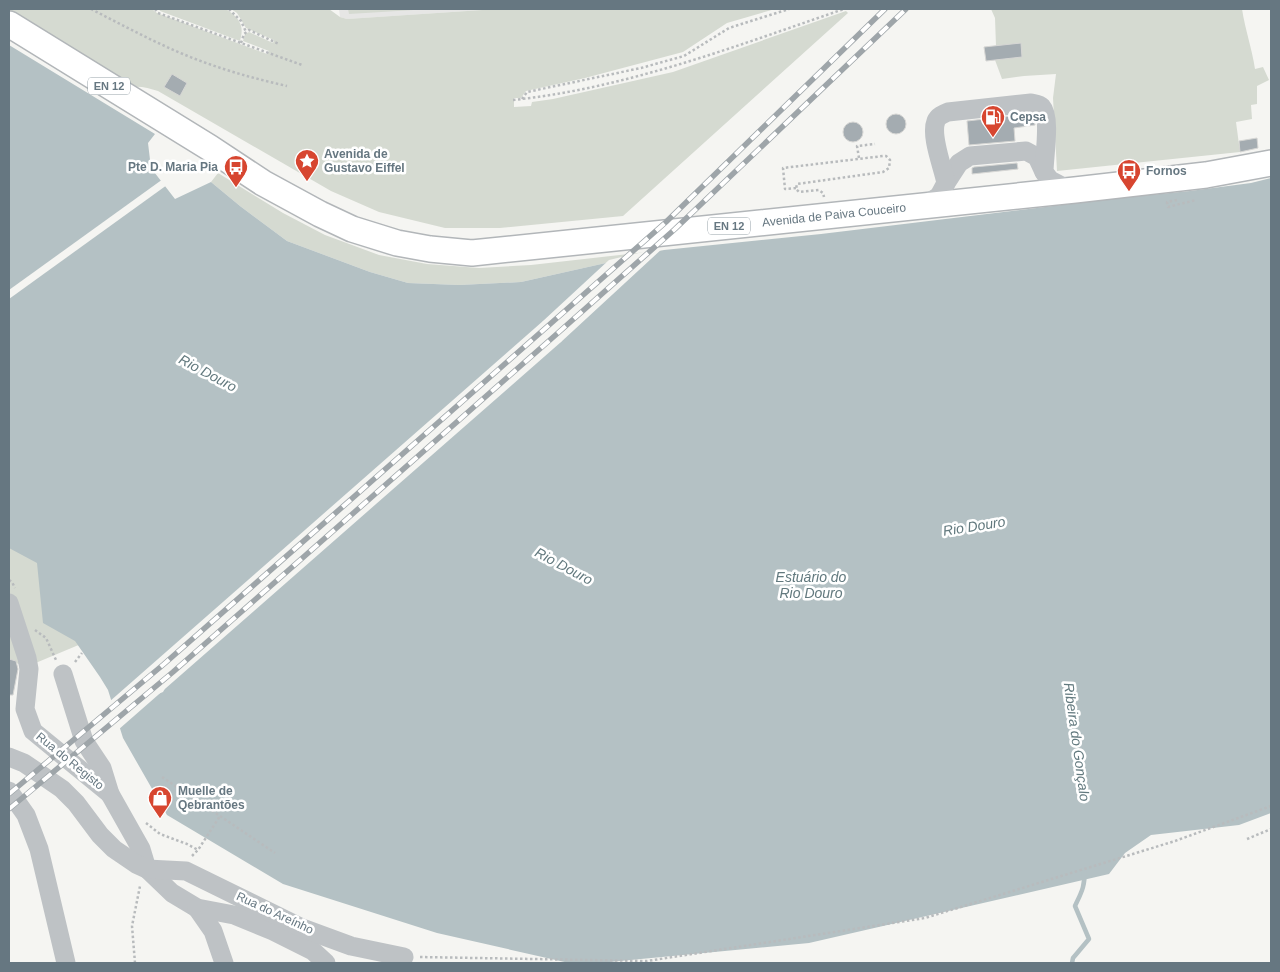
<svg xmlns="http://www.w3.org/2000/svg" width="1280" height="972" font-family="Helvetica,sans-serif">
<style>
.built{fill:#e6e6e5}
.green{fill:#d5dad1}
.water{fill:#b4c1c4;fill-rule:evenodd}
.pier{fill:#f5f5f2;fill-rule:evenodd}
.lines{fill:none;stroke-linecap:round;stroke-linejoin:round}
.stream{stroke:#b4c1c4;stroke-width:4.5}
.building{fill:#a4acb1;stroke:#d6d6d4}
.major-casing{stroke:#b2b6b9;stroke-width:28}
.path{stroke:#b8bbbd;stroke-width:2.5;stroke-dasharray:2.5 2.5;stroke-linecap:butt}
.minor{stroke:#bec2c5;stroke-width:19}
.major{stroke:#fff;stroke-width:25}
.rail-casing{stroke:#9ea5a9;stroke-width:5.5}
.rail{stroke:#fff;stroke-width:4;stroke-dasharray:11;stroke-linecap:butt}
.labels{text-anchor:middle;stroke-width:5;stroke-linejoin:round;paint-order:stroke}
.shield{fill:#fff;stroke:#94a0a7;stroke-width:1}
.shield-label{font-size:11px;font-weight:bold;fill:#667781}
.poi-label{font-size:12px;font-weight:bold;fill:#667781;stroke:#fff;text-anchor:start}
.street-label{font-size:12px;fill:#667781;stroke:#fff}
.water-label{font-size:14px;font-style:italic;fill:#62797e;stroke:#fff}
</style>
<rect width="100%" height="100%" fill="#f5f5f2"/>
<path class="built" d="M339 9H497L347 19 340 17Z"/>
<g class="green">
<path d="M9 9H152L157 13 267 54 269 51 243 41 245 34 249 32 273 43 274 40 246 28 237 13 231 9H329L340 17 347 19 497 9H775L727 23 683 52 585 78 526 91 521 98H514V107L531 106 532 102 553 99 673 72 846 11 848 13 623 216 500 228H445L379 212 331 191 158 91C148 88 138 85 127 88L9 16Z"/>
<path d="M159 9H206L210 10 211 9H226C239 18 245 25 240 41L160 11Z"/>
<path d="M348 9H430L349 14Z"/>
<path d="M991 9H1242C1245 29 1252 49 1255 69L1263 67 1269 80 1257 86V104L1251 105 1252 119 1236 122 1240 152 1057 171 1053 98 1056 74 1024 76 1002 79 995 60 1022 57 1021 43 996 46 995 18Z"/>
<path d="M218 173 283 213 325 235 379 255 427 264 479 268 531 265 664 250 521 282 459 285 408 283 370 272 287 241 240 206 211 182Z"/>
<path d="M9 547 50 549 81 644 26 667 9 660Z"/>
</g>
<path class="water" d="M9 45 155 134 148 143 151 168 175 199 211 182 240 206 287 241 370 272 408 283 459 285 521 282 664 250 821 234 1119 198 1190 191 1251 183 1271 178V813L1239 825 1151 835 1125 853 1109 874 809 943 599 963H569L437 933 283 884 167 815 123 738 108 690 100 677 75 641 43 623 37 563 9 548ZM552 318 562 322 566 332 561 342 551 345 541 340 538 330 543 321ZM155 668 164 673 168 683 163 692 153 696 143 691 140 681 144 672Z"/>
<g class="pier">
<path d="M163 179 167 185 9 299V290Z"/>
<path d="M664 247 561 342 118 730 109 702 543 321 609 260ZM552 320 560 324 563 332 559 340 551 342 543 339 541 331 544 323ZM154 671 162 675 165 683 161 690 153 693 145 689 142 681 146 674Z"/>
</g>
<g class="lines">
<path class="stream" d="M1072 963 1073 958 1089 939 1075 906C1080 895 1086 885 1084 872"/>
</g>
<g class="building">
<path d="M1021 43 1022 57 986 61 984 47Z"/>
<path d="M172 74 187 83 180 96 164 87Z"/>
<circle cx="896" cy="124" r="10"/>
<path d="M1030 114 1034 116 1035 125 1014 128 1015 141 969 145 967 121Z"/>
<circle cx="853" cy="132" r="10"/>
<path d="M1257 138 1258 148 1240 152 1239 141Z"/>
<path d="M1017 163 1018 169 972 174V168L974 167Z"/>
<path d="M9 659 16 661 18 669 13 695H9Z"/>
</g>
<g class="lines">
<g class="major-casing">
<path id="major" d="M9 24 210 148 263 183 320 214 352 229 397 243 430 249 472 253 1075 190 1206 175 1271 163"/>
</g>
<g class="path">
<path d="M91 9C126 27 161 46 198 60 227 71 256 79 287 86"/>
<path d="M155 9 158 13 302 65"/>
<path d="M229 9 241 21 246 32"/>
<path d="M241 43 244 34 249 30 279 44"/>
<path d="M522 99 527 92 641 68 684 56 729 28 789 9"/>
<path d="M513 100C627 88 736 46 844 9"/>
<path d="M859 158 857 146 875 144"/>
<path d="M796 188 785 189 783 168 883 156H886L890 160 889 168 883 172 797 184 796 189 799 192 819 190 823 193 824 197"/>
<path d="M1177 200 1167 202 1168 207 1196 200"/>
<path d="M9 580 12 582 15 588"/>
<path d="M35 630 46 638 56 660"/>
<path d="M75 662 82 653"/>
<path d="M162 777 275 853"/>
<path d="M146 823 160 834 187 844 198 850"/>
<path d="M1247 839 1271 829"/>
<path d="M192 856 198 850 220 816"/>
<path d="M420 957 647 961 925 918 1175 841 1271 806"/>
<path d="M135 963 132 926 140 886"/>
</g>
<g class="minor">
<path d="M946 183 959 163 970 156 1026 151 1037 157 1044 172"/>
<path d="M927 204 939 196 946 183C943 167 930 136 936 121 938 116 943 114 948 112L1031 103C1035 104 1039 104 1042 107 1051 117 1044 158 1044 172L1050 180 1069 190"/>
<path d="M9 603 27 658 29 669 25 709 33 731 110 794"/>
<path d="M63 674 84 741 102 768 110 794 141 849 147 869 172 893 197 908 234 915 273 931 313 951 326 963"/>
<path d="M9 757 24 763 62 789 76 803 100 835 114 849 136 864 147 869 186 871 302 928 351 946 404 957"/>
<path d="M9 791 26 815 39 849 66 963"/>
<path d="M197 908 213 931 224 963"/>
</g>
<use href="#major" class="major"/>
<g class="rail-casing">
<g id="rail">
<path d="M9 794 164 664 666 222 885 9"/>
<path d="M9 809 173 672 559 332 675 229 906 9"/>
</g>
</g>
<use href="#rail" class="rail"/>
</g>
<defs>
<g id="fuel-pin" transform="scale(1.25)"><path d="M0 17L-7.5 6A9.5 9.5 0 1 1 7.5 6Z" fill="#d74630" stroke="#fff"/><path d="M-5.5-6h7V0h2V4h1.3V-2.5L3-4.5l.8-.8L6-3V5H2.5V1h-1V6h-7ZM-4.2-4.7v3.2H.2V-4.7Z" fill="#fff"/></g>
<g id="sight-pin" transform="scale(1.25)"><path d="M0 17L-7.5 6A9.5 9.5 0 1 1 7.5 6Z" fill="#d74630" stroke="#fff"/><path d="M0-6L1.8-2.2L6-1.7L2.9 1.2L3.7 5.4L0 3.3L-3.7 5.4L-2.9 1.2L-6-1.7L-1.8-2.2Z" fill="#fff"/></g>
<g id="bus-pin" transform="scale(1.25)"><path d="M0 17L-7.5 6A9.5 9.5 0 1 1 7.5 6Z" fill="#d74630" stroke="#fff"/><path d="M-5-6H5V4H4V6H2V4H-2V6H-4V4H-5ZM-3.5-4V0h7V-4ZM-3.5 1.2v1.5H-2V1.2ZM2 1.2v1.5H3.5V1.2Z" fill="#fff"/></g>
<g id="shop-pin" transform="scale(1.25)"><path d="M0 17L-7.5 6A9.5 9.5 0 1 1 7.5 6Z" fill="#d74630" stroke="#fff"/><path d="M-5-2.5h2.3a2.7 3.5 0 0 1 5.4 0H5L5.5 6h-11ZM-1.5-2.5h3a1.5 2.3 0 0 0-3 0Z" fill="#fff"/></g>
</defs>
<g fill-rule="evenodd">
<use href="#fuel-pin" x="993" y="117"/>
<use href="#sight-pin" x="307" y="161"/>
<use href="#bus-pin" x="236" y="167"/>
<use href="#bus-pin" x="1129" y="171"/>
<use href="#shop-pin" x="160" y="798"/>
</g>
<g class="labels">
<g class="shield">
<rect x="88" y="77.5" width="42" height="17" rx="4"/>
<rect x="708" y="217.5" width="42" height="17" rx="4"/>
</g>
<g class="shield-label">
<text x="109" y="90">EN 12</text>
<text x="729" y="230">EN 12</text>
</g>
<g class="poi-label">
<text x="1010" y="121">Cepsa</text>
<text x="324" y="158">Avenida de<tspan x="324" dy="14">Gustavo Eiffel</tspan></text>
<text x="218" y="171" text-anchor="end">Pte D. Maria Pia</text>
<text x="1146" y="175">Fornos</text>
<text x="178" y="795">Muelle de<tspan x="178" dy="14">Qebrantões</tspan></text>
</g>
<g class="street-label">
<text transform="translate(834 215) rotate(-6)" y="4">Avenida de Paiva Couceiro</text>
<text transform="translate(70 761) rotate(39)" y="4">Rua do Registo</text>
<text transform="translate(275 913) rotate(25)" y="4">Rua do Areínho</text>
</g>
<g class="water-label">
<text transform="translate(208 373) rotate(28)" y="5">Rio Douro</text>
<text transform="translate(974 526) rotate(-9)" y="5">Rio Douro</text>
<text transform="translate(564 566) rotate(28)" y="5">Rio Douro</text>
<text x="811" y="582">Estuário do<tspan x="811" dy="16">Rio Douro</tspan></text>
<text transform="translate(1077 742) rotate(82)" y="5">Ribeira do Gonçalo</text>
</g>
</g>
<rect width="1280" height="972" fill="none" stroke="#667781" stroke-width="20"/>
</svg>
